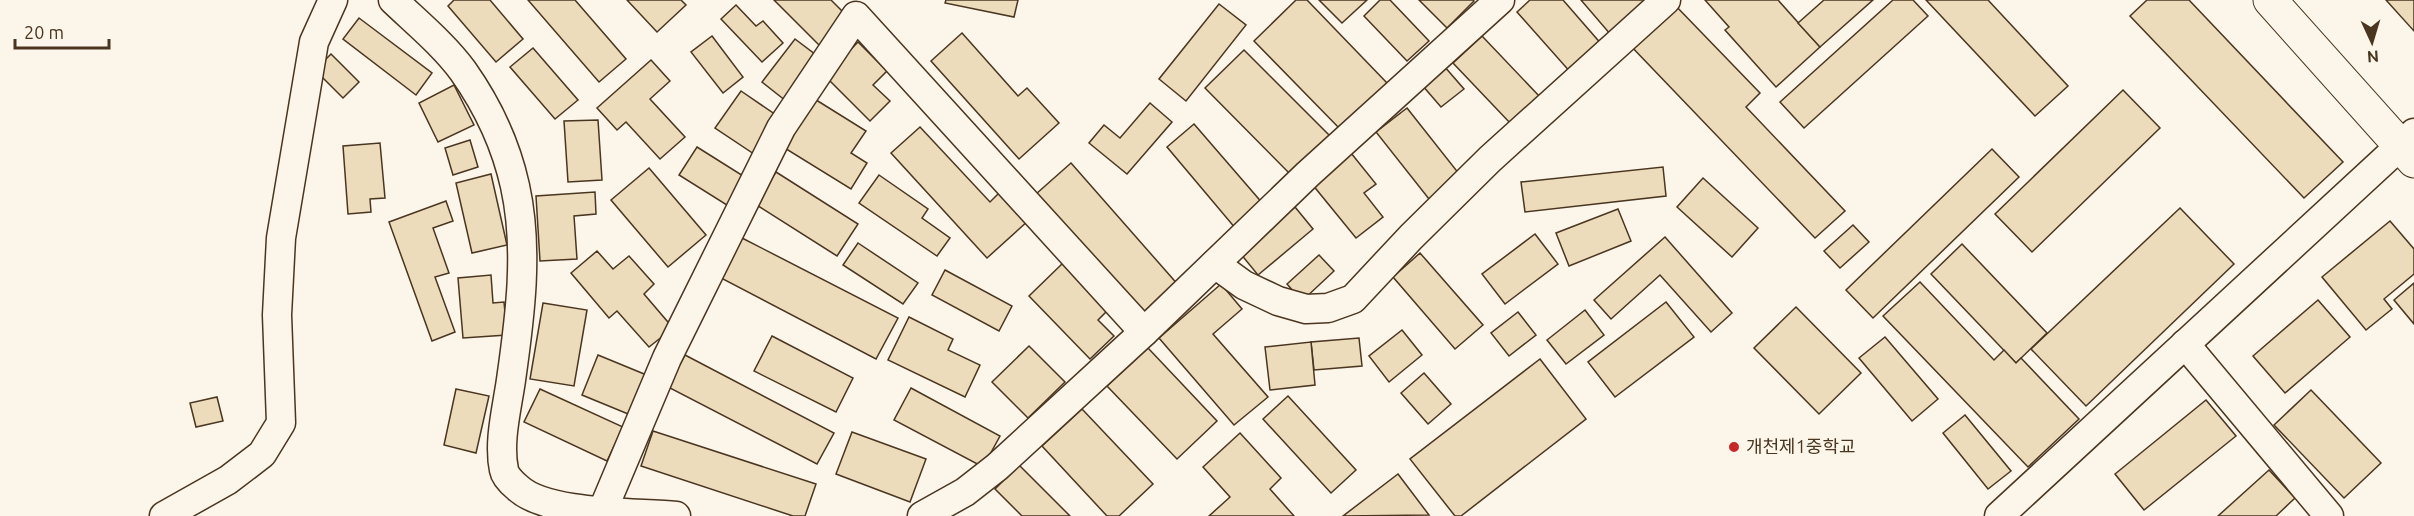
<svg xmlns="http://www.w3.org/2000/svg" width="2414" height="516" font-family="Ubuntu,'Noto Sans KR',sans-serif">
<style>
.building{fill:#ecdcbc;stroke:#4a3520;stroke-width:1.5}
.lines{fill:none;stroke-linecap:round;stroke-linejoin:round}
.minor-casing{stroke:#4a3520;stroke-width:31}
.secondary-casing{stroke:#4a3520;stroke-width:35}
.minor{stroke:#fbf6e9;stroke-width:28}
.secondary{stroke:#fbf6e9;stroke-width:33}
.poi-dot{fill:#c62828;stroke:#fbf6e9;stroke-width:2}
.labels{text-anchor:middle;stroke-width:4.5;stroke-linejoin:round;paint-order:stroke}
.poi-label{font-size:18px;fill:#4a3520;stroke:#fbf6e9;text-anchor:start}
</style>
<rect width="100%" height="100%" fill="#fbf6e9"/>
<g class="building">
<path d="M454 0H490L523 39 496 62 448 6Z"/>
<path d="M528 0H575L626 59 599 82Z"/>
<path d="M627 0H681L686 5 657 32Z"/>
<path d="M774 0H831L847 16 819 45Z"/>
<path d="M946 0H1018L1014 17 945 3Z"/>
<path d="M1296 0H1307L1387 83 1340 129 1254 41Z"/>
<path d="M1319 0H1367L1342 23Z"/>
<path d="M1380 0H1390L1429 41 1407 61 1364 16Z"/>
<path d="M1419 0H1473L1474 1 1447 28Z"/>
<path d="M1530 0H1563L1603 46 1572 74 1517 12Z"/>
<path d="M1581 0H1652L1611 35Z"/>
<path d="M1705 0H1778L1820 47 1776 87 1725 30 1729 27Z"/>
<path d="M1824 0H1873L1820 47 1798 23Z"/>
<path d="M1893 0H1913L1928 16 1804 128 1780 102Z"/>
<path d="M1926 0H1988L2068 86 2035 116Z"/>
<path d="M2147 0H2189L2343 162 2304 198 2130 16Z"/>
<path d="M2386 0H2414V31Z"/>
<path d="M1672 2 1760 93 1746 107 1845 211 1815 238 1628 43Z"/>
<path d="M1219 4 1246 25 1186 101 1159 79Z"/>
<path d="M736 5 756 26 763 21 783 43 762 62 721 19Z"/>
<path d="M359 18 432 73 416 95 343 39Z"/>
<path d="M962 33 1018 96 1027 88 1059 123 1019 159 931 61Z"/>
<path d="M712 36 743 77 723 93 691 52Z"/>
<path d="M1482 36 1540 97 1511 124 1453 63Z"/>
<path d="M795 39 820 58 786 101 762 82Z"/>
<path d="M858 42 887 71 873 85 890 101 870 121 825 76Z"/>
<path d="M533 48 578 100 555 119 510 67Z"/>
<path d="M1244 50 1332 138 1292 176 1205 88Z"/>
<path d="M331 54 359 82 343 98 315 70Z"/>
<path d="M651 60 670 81 650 99 685 137 660 159 626 122 617 130 597 108Z"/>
<path d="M1444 66 1464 89 1441 107 1422 85Z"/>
<path d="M454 85 474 125 438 142 419 103Z"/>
<path d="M2123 90 2160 128 2032 252 1995 214Z"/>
<path d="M741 91 779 117 754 154 715 128Z"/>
<path d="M813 98 866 131 851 153 867 163 851 189 783 147Z"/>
<path d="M1150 103 1172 122 1127 174 1089 143 1104 125 1120 138Z"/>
<path d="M1407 108 1460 175 1429 199 1376 132Z"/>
<path d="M598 120 602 180 568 182 564 121Z"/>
<path d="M1194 124 1264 205 1236 229 1167 147Z"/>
<path d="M920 127 990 202 1002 190 1029 220 987 258 891 153Z"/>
<path d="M470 140 478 167 453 175 445 148Z"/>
<path d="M380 143 385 198 370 199 371 212 348 214 343 146Z"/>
<path d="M697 147 748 179 730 207 679 175Z"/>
<path d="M1992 149 2019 177 1873 318 1846 290Z"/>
<path d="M1351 153 1376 184 1364 193 1383 217 1356 238 1312 184Z"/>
<path d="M1071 163 1180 287 1146 318 1036 194Z"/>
<path d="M1663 167 1666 196 1525 212 1521 182Z"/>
<path d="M649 168 706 235 668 267 611 200Z"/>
<path d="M776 172 858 224 837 256 755 204Z"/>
<path d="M491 174 507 245 472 253 456 183Z"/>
<path d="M879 175 928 209 922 218 950 238 937 256 859 203Z"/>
<path d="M1703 178 1758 228 1732 257 1677 207Z"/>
<path d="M595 192 596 214 574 216 577 259 540 261 536 196Z"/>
<path d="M446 201 453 221 433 228 449 273 435 277 455 332 432 341 389 222Z"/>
<path d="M1295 207 1313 229 1258 275 1240 253Z"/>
<path d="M2180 208 2234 264 2086 406 2031 349Z"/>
<path d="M1618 209 1631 241 1569 266 1556 233Z"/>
<path d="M2390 221 2414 249V274L2384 299 2392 309 2366 330 2322 277Z"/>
<path d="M1853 225 1869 242 1840 268 1824 251Z"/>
<path d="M1535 234 1558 264 1505 304 1482 274Z"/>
<path d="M1665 237 1732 313 1711 332 1660 275 1611 319 1594 300Z"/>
<path d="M742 238 898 318 876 359 721 278Z"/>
<path d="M858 243 918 283 903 304 843 265Z"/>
<path d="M1962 244 2047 333 2016 363 1931 274Z"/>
<path d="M597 251 613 269 629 256 654 284 644 294 673 328 649 347 617 311 609 318 571 273Z"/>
<path d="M1420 253 1483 325 1455 349 1393 277Z"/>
<path d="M1319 255 1334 271 1302 301 1287 284Z"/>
<path d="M1064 262 1110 308 1098 320 1114 336 1090 359 1029 296Z"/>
<path d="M945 270 1012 306 999 331 932 295Z"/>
<path d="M491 275 493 303 504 302 507 335 463 338 458 278Z"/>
<path d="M1920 282 1994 360 2004 350 2016 363 2021 358 2079 419 2028 467 1883 316Z"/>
<path d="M2414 283V324L2394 300Z"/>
<path d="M1221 284 1242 309 1213 334 1268 397 1234 425 1159 338Z"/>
<path d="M2318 300 2350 337 2285 393 2253 356Z"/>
<path d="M1666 302 1694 337 1615 397 1588 362Z"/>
<path d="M543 303 587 310 574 386 530 379Z"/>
<path d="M1796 307 1861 373 1819 414 1754 348Z"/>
<path d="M1585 310 1604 335 1566 364 1547 340Z"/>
<path d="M1518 312 1536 335 1509 356 1491 333Z"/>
<path d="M909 317 953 339 948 350 980 365 965 397 888 360Z"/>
<path d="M1402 330 1422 355 1389 382 1369 356Z"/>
<path d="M772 336 853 378 836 412 754 371Z"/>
<path d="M1885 337 1938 399 1912 421 1859 358Z"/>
<path d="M1359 338 1362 366 1314 370 1311 342Z"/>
<path d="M1311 342 1315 385 1270 390 1265 347Z"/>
<path d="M1029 346 1065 382 1028 418 992 382Z"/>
<path d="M1148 348 1217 421 1177 459 1107 386Z"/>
<path d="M598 355 649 376 633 416 582 395Z"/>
<path d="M685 355 834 433 817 464 668 387Z"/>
<path d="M1540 359 1586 419 1461 516H1455L1410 459Z"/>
<path d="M1424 373 1451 404 1428 424 1401 393Z"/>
<path d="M911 388 1000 436 983 467 894 420Z"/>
<path d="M456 389 489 396 476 453 444 445Z"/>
<path d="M540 389 623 427 607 461 524 422Z"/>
<path d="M2311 390 2381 463 2344 498 2274 425Z"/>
<path d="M1288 396 1356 470 1331 493 1263 419Z"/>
<path d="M217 397 223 421 196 427 190 403Z"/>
<path d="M2206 400 2236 436 2144 510 2115 474Z"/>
<path d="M1082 409 1153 484 1119 516H1107L1042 446Z"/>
<path d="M1965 415 2011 471 1988 489 1943 433Z"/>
<path d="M653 431 816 484 805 516H793L641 466Z"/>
<path d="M852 432 926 459 910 502 836 474Z"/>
<path d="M1240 433 1281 478 1270 489 1294 516H1209L1230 497 1203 467Z"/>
<path d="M1019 465 1070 516H1022L995 489Z"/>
<path d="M2269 470 2295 498 2276 516H2218Z"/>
<path d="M1398 474 1429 515 1343 516Z"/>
</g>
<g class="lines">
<g class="minor-casing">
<g id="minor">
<path d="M393 0C416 22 444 45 463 71 487 105 506 145 515 186 529 249 520 317 511 380 507 408 498 442 504 470 505 476 513 484 518 488 547 515 637 512 676 516"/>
<path d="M1215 264 1244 285 1278 301 1306 309 1328 308 1353 299 1411 237 1490 159 1666 0"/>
<path d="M2185 344 2329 516"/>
<path d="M602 512 667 358 781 128 856 16 1144 332"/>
<path d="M164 516 228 480 262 454 281 423 277 315 281 238 314 42 333 0"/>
<path d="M922 516 965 492 997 467 1144 332 1308 174 1500 0"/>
<path d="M1999 516 2414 133"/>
</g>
</g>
<g class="secondary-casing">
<path id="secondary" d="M2270 0 2414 161"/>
</g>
<use href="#minor" class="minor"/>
<use href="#secondary" class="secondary"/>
</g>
<circle class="poi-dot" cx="1734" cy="447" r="6"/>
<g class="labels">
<g class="poi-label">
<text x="1746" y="453">개천제1중학교</text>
</g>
</g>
<g transform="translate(2372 42) rotate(176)" stroke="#fbf6e9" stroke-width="4.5" paint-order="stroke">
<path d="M0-4.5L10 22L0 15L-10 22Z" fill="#4a3520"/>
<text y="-9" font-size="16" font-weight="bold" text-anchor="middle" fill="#4a3520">N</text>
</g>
<path d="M15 39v9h94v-9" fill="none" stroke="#4a3520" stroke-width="3"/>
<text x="24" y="39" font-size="18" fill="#4a3520" stroke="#fbf6e9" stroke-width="4.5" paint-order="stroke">20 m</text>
</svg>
